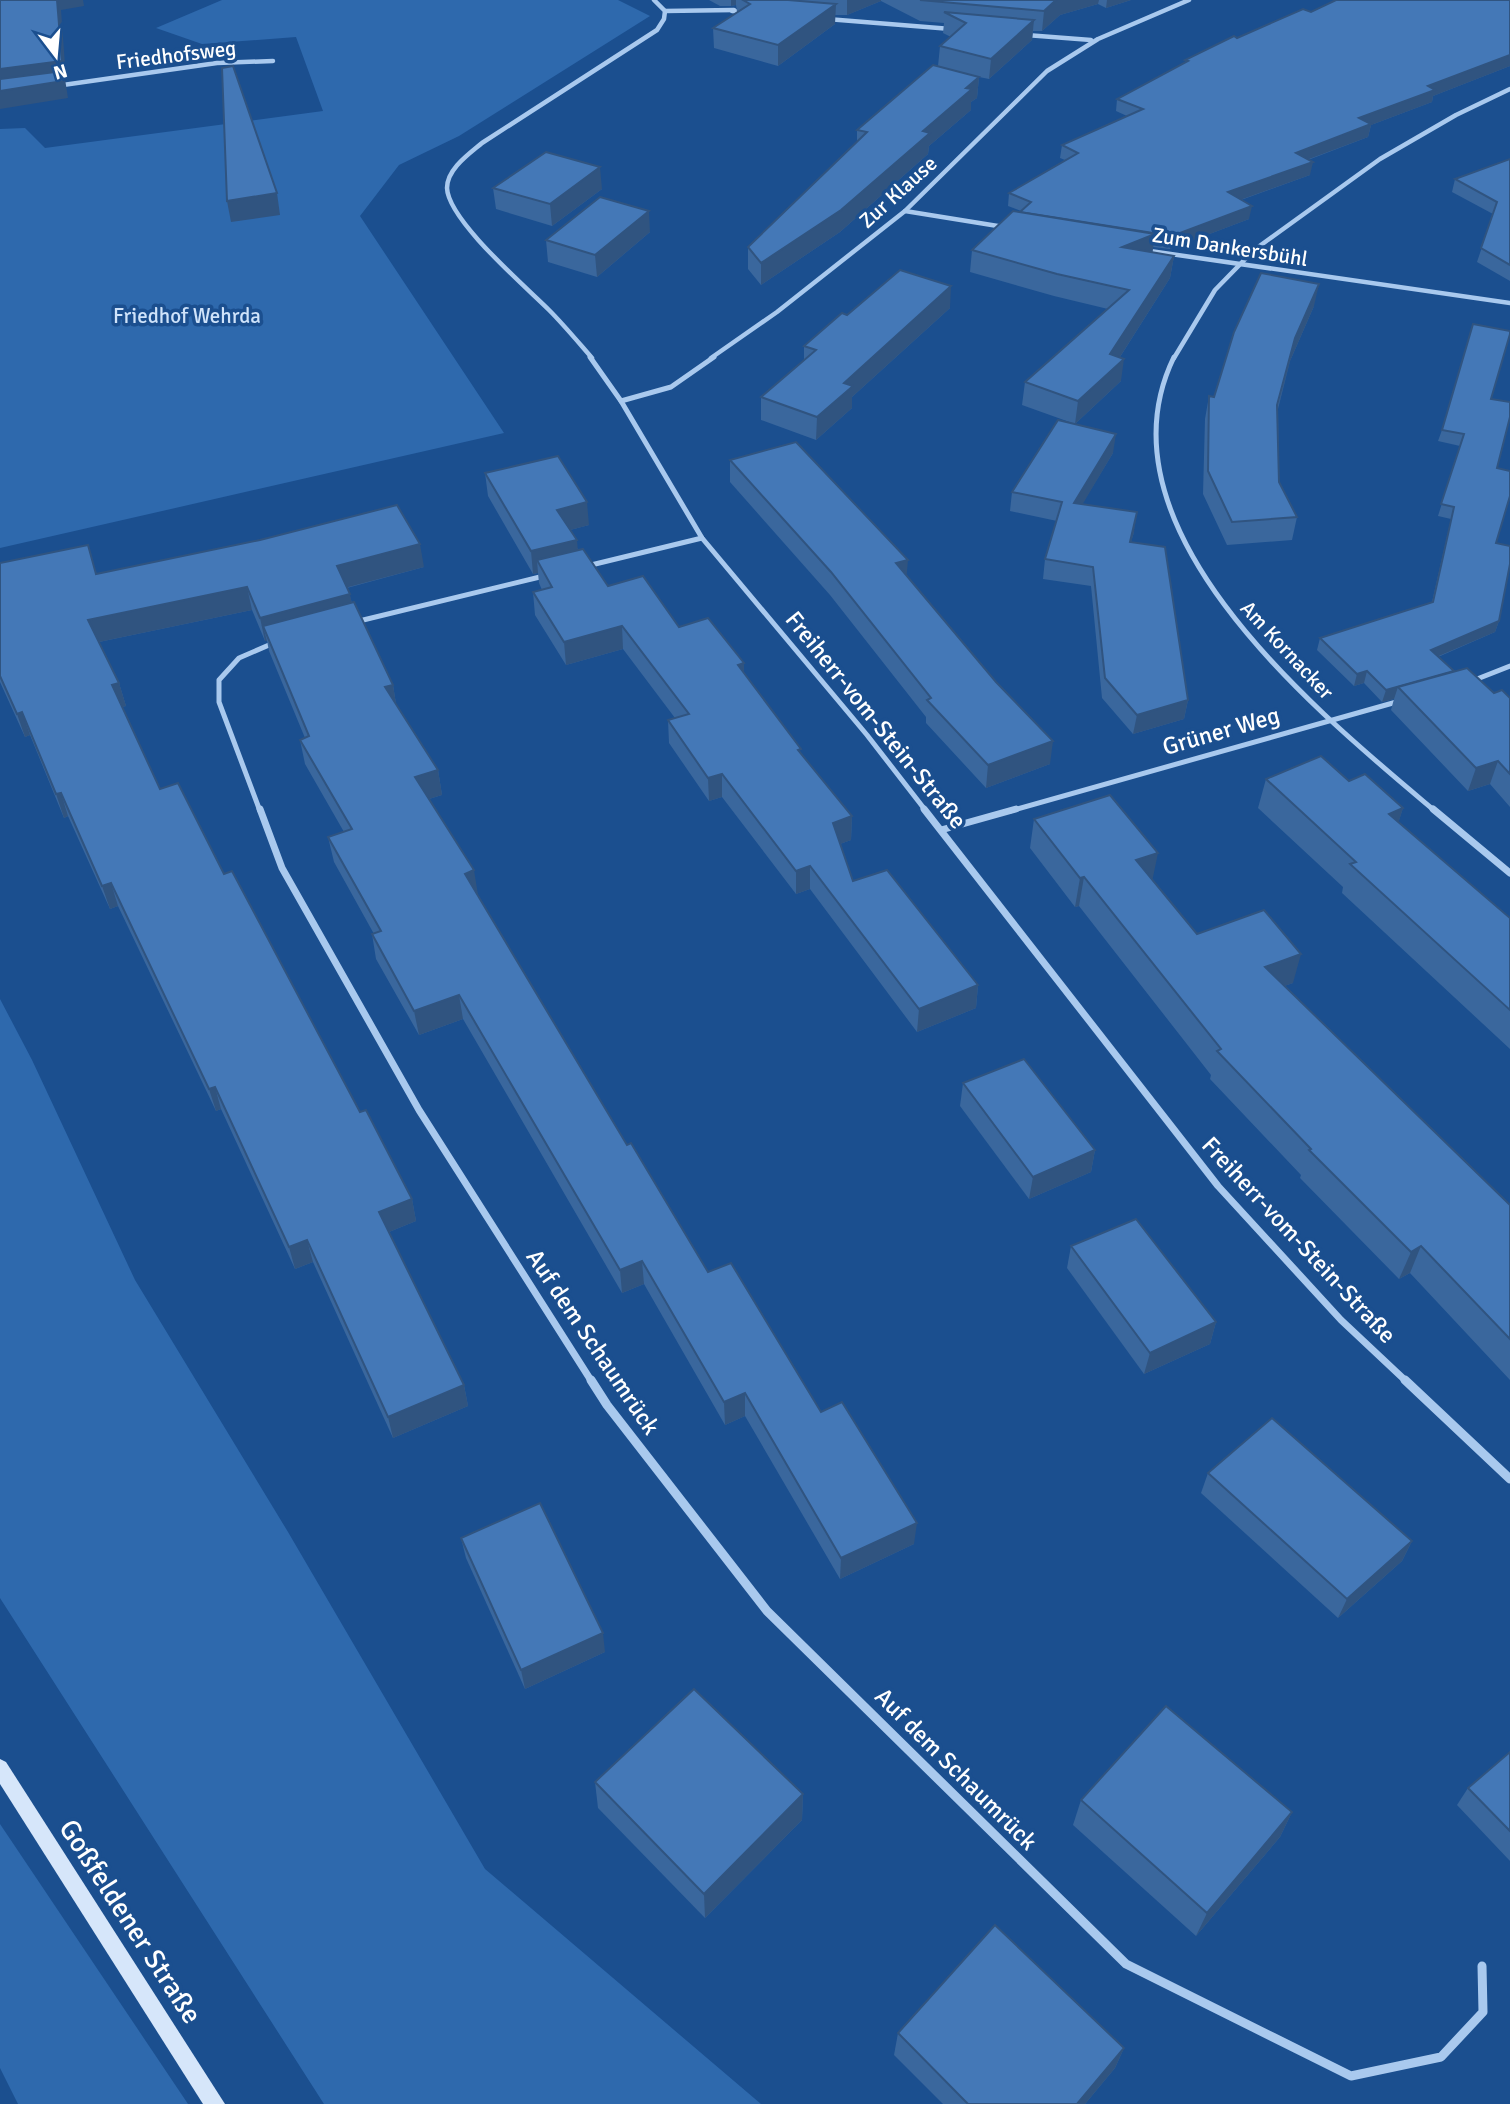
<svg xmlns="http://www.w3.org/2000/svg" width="1510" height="2104" font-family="Signika,sans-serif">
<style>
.green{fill:#2e69ad}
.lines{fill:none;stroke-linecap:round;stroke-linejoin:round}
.minor-far3{stroke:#a9c9ee;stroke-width:4.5}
.minor-far2{stroke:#a9c9ee;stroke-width:5}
.minor-far1{stroke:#a9c9ee;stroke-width:7}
.minor{stroke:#a9c9ee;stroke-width:9}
.secondary{fill:#d6e6fa;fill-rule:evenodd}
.wall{fill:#3a679d}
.shaded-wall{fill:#305480}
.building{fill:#4478b7;stroke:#305480;stroke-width:2}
.labels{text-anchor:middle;stroke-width:7;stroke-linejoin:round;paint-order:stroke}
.far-street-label{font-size:21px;fill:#fff;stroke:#1b4f8f}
.far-park-label{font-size:21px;fill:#cfe3fa;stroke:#1b4f8f}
.street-label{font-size:24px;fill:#fff;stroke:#1b4f8f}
.near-street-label{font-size:28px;fill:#fff;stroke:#1b4f8f}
</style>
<rect width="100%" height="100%" fill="#1b4f8f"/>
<g class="green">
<path d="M222 0H618L650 16 459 136 399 165 360 216 504 433 0 548V129L25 128 45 148 323 111 296 37 202 44 156 28Z"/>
<path d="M0 999 32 1060 135 1280 288 1532 485 1869 761 2104H324L0 1598Z"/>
<path d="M0 1824 188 2104H18L0 2068Z"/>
</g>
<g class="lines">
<g class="minor-far3">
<path d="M665 11 734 10"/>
<path d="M732 11 745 12"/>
<path d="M827 19 951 29"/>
<path d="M1026 35 1091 40"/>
<path d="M56 86 217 63 273 61"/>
<path d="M905 211 1004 227"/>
<path d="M1143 250 1510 303"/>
<path d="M592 358C578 342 564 325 549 310 526 287 448 220 447 188 447 169 469 154 482 143L657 30 664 19 665 11 654 0"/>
<path d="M711 358 777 312 905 211 1047 71 1098 39 1189 0"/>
<path d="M1174 358 1215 290 1254 250 1380 159 1456 115 1510 89"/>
</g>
<g class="minor-far2">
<path d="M590 357 621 401 702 538 867 735 926 811"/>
<path d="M1174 357C1090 529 1321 715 1435 811"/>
<path d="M621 401 671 387 714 357"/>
<path d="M587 566 702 538"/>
<path d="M355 622 544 576"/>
<path d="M1472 681 1510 666"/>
<path d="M260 811 219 702V680L239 658 276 642"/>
<path d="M1010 811 1400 701"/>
</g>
<g class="minor-far1">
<path d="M260 809 282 868 419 1110 592 1382"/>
<path d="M924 809 1218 1186 1341 1320 1407 1382"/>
<path d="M1433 809 1510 873"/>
<path d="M941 830 1016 809"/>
</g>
<g class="minor">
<path d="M591 1380 607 1405 767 1611 1126 1964 1351 2076 1441 2057 1483 2012 1482 1966"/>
<path d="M1405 1380 1510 1479"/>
</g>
<path class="secondary" d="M0 1759 6 1762 225 2104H203L0 1784Z"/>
</g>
<g class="wall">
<path d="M709 0H1131L1106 8 1098 4 1060 15 1042 31H1033L1032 40 989 79 979 77 977 98 971 102V110L929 146 928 154 840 232 761 285 748 269V247L857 143V130L938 66 940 46 951 37 943 33 944 23 920 21 881 1 847 15H835V24L778 66 714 48 713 28 737 12 736 5 731 6H720Z"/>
<path d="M1510 0V66L1433 96 1432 102 1371 125 1368 137 1308 160 1310 175 1241 200 1249 219 1170 249 1153 247 1152 252 1174 256 1170 278 1120 357 1121 381 1075 424 1022 405 1025 382 1108 309 1054 296 970 272 972 250 1020 213 1021 211 1008 206 1009 193 1065 160 1060 158 1062 145 1127 116 1116 111 1117 99 1185 63V60L1237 38 1311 12Z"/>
<path d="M1510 159V281L1477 262 1493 214 1452 192 1455 179Z"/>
<path d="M493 188 602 189 552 226 496 209Z"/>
<path d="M650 232 597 277 548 262 546 240Z"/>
<path d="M1314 306 1290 361 1278 409 1279 482 1297 517 1292 540 1227 545 1203 494 1205 419 1209 396 1214 397Z"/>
<path d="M950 308 852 397V408L816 440 761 420V397L804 361V346L847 315Z"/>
<path d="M1491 399 1497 468 1496 543 1499 621 1495 632 1438 657 1454 671 1494 693 1510 698V807L1490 784 1468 791 1391 710 1394 699 1382 702 1364 683 1354 686 1317 650 1320 638 1432 602 1451 519 1438 516 1460 446 1438 441 1442 430Z"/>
<path d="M1113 453 1082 504 1134 532 1131 542 1188 700 1184 719 1133 734 1102 698 1091 586 1043 579 1045 559 1057 521 1010 511 1012 492Z"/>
<path d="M730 460 907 576 1050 764 986 788 926 723V717L830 595 730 482Z"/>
<path d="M485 473 589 525 570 530 578 550 608 586 679 627 744 673 801 754 852 816 851 840 840 844 853 881 978 985 976 1008 917 1032 810 889 796 894 722 797 709 801 669 743 668 720 675 718 623 649 566 665 535 615 533 592 542 590 539 583 538 573 533 574 488 496Z"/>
<path d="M0 563 96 574 424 567 347 588 352 603 393 685 396 704 438 770 442 795 429 799 477 895 627 1145 708 1272 821 1412 914 1544 840 1579 745 1416 725 1425 644 1284 622 1293 463 1019 419 1035 376 959 372 934H374L334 862 328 837 344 832 305 764 300 740 305 738 269 651 267 641H265L252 610 99 642 119 683 126 706 122 707 160 789 224 874 360 1112 412 1199 416 1221 389 1232 464 1385 468 1406 393 1438 313 1262 295 1269 221 1109 216 1111 118 906 110 909 68 816 64 818 30 735 25 737 0 682Z"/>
<path d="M1266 779 1403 808 1398 823 1510 918V1049L1342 893 1343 887 1258 808Z"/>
<path d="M1034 819 1152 880 1197 934 1293 983 1284 986 1510 1205V1380L1410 1273 1399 1279 1300 1178 1301 1175 1210 1079 1211 1075 1079 906 1075 907 1030 848Z"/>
<path d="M963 1083 1095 1150 1091 1172 1029 1199 960 1106Z"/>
<path d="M1071 1246 1216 1322 1210 1344 1144 1374 1067 1268Z"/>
<path d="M1208 1473 1412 1541 1402 1561 1338 1618 1201 1493Z"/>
<path d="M461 1538 605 1652 525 1689 466 1558Z"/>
<path d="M1510 1752V1861L1457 1805 1468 1788Z"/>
<path d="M595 1782 803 1794 802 1820 705 1918 598 1808Z"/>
<path d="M1081 1800 1292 1812 1280 1837 1196 1936 1073 1825Z"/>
<path d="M898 2033 1124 2048 1115 2068 1085 2104H943L894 2055Z"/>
</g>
<g class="shaded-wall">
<path d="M57 0H83L84 6 61 10 66 78 65 79 68 98 0 109V69Z"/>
<path d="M731 0H736V5L731 6Z"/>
<path d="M847 0H881V1L847 15Z"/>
<path d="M1056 0H1099L1098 4 1060 15 1042 31 1044 11Z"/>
<path d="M1107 0H1131L1106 8Z"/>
<path d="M836 4 835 24 778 66V45Z"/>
<path d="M1034 20 1032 40 989 79 991 59Z"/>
<path d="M1510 55V66L1433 96 1432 102 1371 125 1368 137 1293 165 1296 153 1359 118 1428 86Z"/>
<path d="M979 77 977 98 971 102V110L929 146 928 154 840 232 761 285V263L923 131 966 88Z"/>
<path d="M1313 162 1310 175 1226 205 1228 192Z"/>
<path d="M600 167 602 189 552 226 550 204Z"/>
<path d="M277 193 280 215 231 222 227 201Z"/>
<path d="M1252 206 1249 219 1170 249 1172 236Z"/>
<path d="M649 211 650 232 597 277 595 255Z"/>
<path d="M1155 234 1152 256 1122 247Z"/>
<path d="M1174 256 1170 278 1111 371 1124 359 1121 381 1075 424 1078 401 1110 354Z"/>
<path d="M1319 284 1314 306 1290 361 1273 428 1295 338Z"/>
<path d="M951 286 950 308 852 397V408L816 440 817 417 844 383Z"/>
<path d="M1116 434 1113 453 1072 522 1074 503Z"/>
<path d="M587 502 589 525 559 533 557 510Z"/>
<path d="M1137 512 1134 532 1126 561 1130 542Z"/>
<path d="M577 540 579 563 537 560 538 573 533 574 531 551Z"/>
<path d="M420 544 424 567 341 589 337 566Z"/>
<path d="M908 560 906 583 896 563Z"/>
<path d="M247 587 252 610 94 643 88 620Z"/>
<path d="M350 594 354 617 263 626 267 641H265L260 618Z"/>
<path d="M1499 621 1495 632 1427 661 1431 650Z"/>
<path d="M622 626 623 649 566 665 564 642Z"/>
<path d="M744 663V686L738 665Z"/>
<path d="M1367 671 1364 683 1354 686 1357 674Z"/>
<path d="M1454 671 1398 687 1394 699 1382 702 1386 690Z"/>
<path d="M119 683 126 706 119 708 112 685Z"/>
<path d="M393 685 397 710 385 687Z"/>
<path d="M1188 700 1184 719 1133 734 1137 715Z"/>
<path d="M22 712 30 735 25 737 17 714Z"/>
<path d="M1053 741 1050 764 986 788 988 765Z"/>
<path d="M1498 761 1490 784 1468 791 1476 768Z"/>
<path d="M438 770 442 795 419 802 415 777Z"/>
<path d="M722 774V797L709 801 708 778Z"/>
<path d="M61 793 68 816 64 818 56 794Z"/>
<path d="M1403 808 1394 837 1389 814Z"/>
<path d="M852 816 851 840 832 847 833 823Z"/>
<path d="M1158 853 1152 882 1136 860Z"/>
<path d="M810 866V889L796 894V871Z"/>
<path d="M474 870 478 895 465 874Z"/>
<path d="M1084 877 1079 906 1075 907 1080 878Z"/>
<path d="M111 883 118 906 110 909 102 886Z"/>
<path d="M1301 954 1293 983 1257 996 1265 967Z"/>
<path d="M978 985 976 1008 917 1032 919 1009Z"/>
<path d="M459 995 463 1019 419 1035 414 1011Z"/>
<path d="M215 1087 221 1109 216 1111 209 1089Z"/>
<path d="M1095 1150 1091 1172 1029 1199 1033 1177Z"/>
<path d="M412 1199 416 1221 384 1234 379 1212Z"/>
<path d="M307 1240 313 1262 295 1269 289 1247Z"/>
<path d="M1421 1246 1410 1273 1399 1279 1411 1252Z"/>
<path d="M642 1261 644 1284 622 1293 620 1270Z"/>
<path d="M1216 1322 1210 1344 1144 1374 1150 1353Z"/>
<path d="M464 1385 468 1406 393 1438 388 1417Z"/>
<path d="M745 1393V1416L725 1425 724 1402Z"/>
<path d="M917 1523 914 1544 840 1579 841 1558Z"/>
<path d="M1412 1541 1402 1561 1338 1618 1347 1599Z"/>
<path d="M603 1633 605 1652 525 1689 521 1670Z"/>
<path d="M803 1794 802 1820 705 1918 704 1894Z"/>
<path d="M1292 1812 1280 1837 1196 1936 1207 1913Z"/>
<path d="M1124 2048 1115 2068 1085 2104H1077Z"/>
</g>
<g class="building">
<path d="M0 0H57L62 61 0 69Z"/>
<path d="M743 0H788L836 4 778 45 713 28 750 4Z"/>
<path d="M920 0H1056L1044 11Z"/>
<path d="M1336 0H1510V55L1428 86 1435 90 1359 118 1371 124 1296 153 1313 162 1228 192 1252 206 1172 236 1020 212 1031 202 1009 193 1078 153 1062 145 1143 109 1117 99 1188 61 1185 60 1234 36 1237 38 1303 9 1311 12Z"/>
<path d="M944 12 1034 20 991 59 940 46 966 23Z"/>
<path d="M933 65 979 77 966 88 972 89 923 131 930 133 841 210 761 263 748 247 867 132 857 130Z"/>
<path d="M233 66 277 193 227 201 222 68Z"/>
<path d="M63 71V81L0 91V79Z"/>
<path d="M546 152 600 167 550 204 493 188Z"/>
<path d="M1510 159V265L1481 248 1497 202 1455 179Z"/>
<path d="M600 197 649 211 595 255 546 240Z"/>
<path d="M1013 211 1155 234 1122 247 1174 256 1110 354 1124 359 1078 401 1025 382 1129 290 1057 274 972 250Z"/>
<path d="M900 270 951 286 844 383 853 386 817 417 761 397 816 350 804 346 842 313 847 315Z"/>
<path d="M1261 273 1319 284 1295 338 1277 405 1279 482 1297 517 1232 522 1208 471 1209 396 1214 397 1234 332Z"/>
<path d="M1473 324 1510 331V334L1491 399 1510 402V417L1497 468 1510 471V496L1496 543 1510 546V564L1499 621 1431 650 1454 671 1386 690 1367 671 1357 674 1320 638 1433 602 1454 507 1441 504 1464 434 1442 430Z"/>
<path d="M1058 420 1116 434 1074 503 1137 512 1130 542 1165 547 1188 700 1137 715 1105 678 1093 567 1045 559 1062 502 1012 492Z"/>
<path d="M796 442 908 560 896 563 996 682 1053 741 988 765 927 700 931 698 831 572 730 460Z"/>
<path d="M558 456 587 502 557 510 577 540 531 551 485 473Z"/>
<path d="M397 505 420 544 337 566 350 594 260 618 247 587 88 620 119 683 112 685 160 789 178 783 224 874 232 871 360 1112 366 1110 412 1199 379 1212 464 1385 388 1417 307 1240 289 1247 215 1087 209 1089 111 883 102 886 61 793 56 794 22 712 17 714 0 676V563L88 545 96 574 260 540Z"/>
<path d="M583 549 608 586 643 576 679 627 708 618 744 663 738 665 801 749 798 750 852 816 833 823 853 881 887 870 978 985 919 1009 810 866 796 871 722 774 708 778 668 720 689 714 622 626 564 642 533 592 552 587 537 560Z"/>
<path d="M354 602 393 685 385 687 438 770 415 777 474 870 465 874 627 1145 631 1143 708 1272 731 1263 821 1412 842 1402 917 1523 841 1558 745 1393 724 1402 642 1261 620 1270 459 995 414 1011 372 934 381 931 328 837 352 829 300 740 309 736 263 626Z"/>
<path d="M1467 668 1494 693 1502 690 1510 698V774L1498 761 1476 768 1398 687Z"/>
<path d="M1321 756 1349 781 1365 774 1403 808 1389 814 1510 918V1010L1350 864 1356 862 1266 779Z"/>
<path d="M1110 795 1158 853 1136 860 1197 934 1264 910 1301 954 1265 967 1510 1205V1339L1421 1246 1411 1252 1309 1150 1311 1149 1217 1051 1221 1049 1084 877 1080 878 1034 819Z"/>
<path d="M1024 1059 1095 1150 1033 1177 963 1083Z"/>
<path d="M1136 1219 1216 1322 1150 1353 1071 1246Z"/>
<path d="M1272 1418 1412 1541 1347 1599 1208 1473Z"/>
<path d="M540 1503 603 1633 521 1670 461 1538Z"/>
<path d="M694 1689 803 1794 704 1894 595 1782Z"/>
<path d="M1166 1706 1292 1812 1207 1913 1081 1800Z"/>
<path d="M1510 1752V1831L1468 1788Z"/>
<path d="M995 1925 1124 2048 1077 2104H968L898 2033Z"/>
</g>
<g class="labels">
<g class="far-street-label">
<text transform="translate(176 55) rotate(-7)" y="7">Friedhofsweg</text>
<text transform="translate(898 192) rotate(-42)" y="7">Zur Klause</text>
<text transform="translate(1230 247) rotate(9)" y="7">Zum Dankersbühl</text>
<text transform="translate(1287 650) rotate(47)" y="7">Am Kornacker</text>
</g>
<g class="far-park-label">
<text x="187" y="323">Friedhof Wehrda</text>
</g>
<g class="street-label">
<text transform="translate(876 720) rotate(51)" y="8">Freiherr-vom-Stein-Straße</text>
<text transform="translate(1221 731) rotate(-16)" y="8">Grüner Weg</text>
<text transform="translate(1299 1240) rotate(47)" y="8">Freiherr-vom-Stein-Straße</text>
<text transform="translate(593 1342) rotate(56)" y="8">Auf dem Schaumrück</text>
<text transform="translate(956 1769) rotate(45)" y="8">Auf dem Schaumrück</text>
</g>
<g class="near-street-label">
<text transform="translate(131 1921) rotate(57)" y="10">Goßfeldener Straße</text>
</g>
</g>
<g transform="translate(56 56) rotate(164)" stroke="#1b4f8f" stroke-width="5" paint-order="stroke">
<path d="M0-5L12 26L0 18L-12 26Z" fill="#ffffff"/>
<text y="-10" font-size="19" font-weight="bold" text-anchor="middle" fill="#ffffff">N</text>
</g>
</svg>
